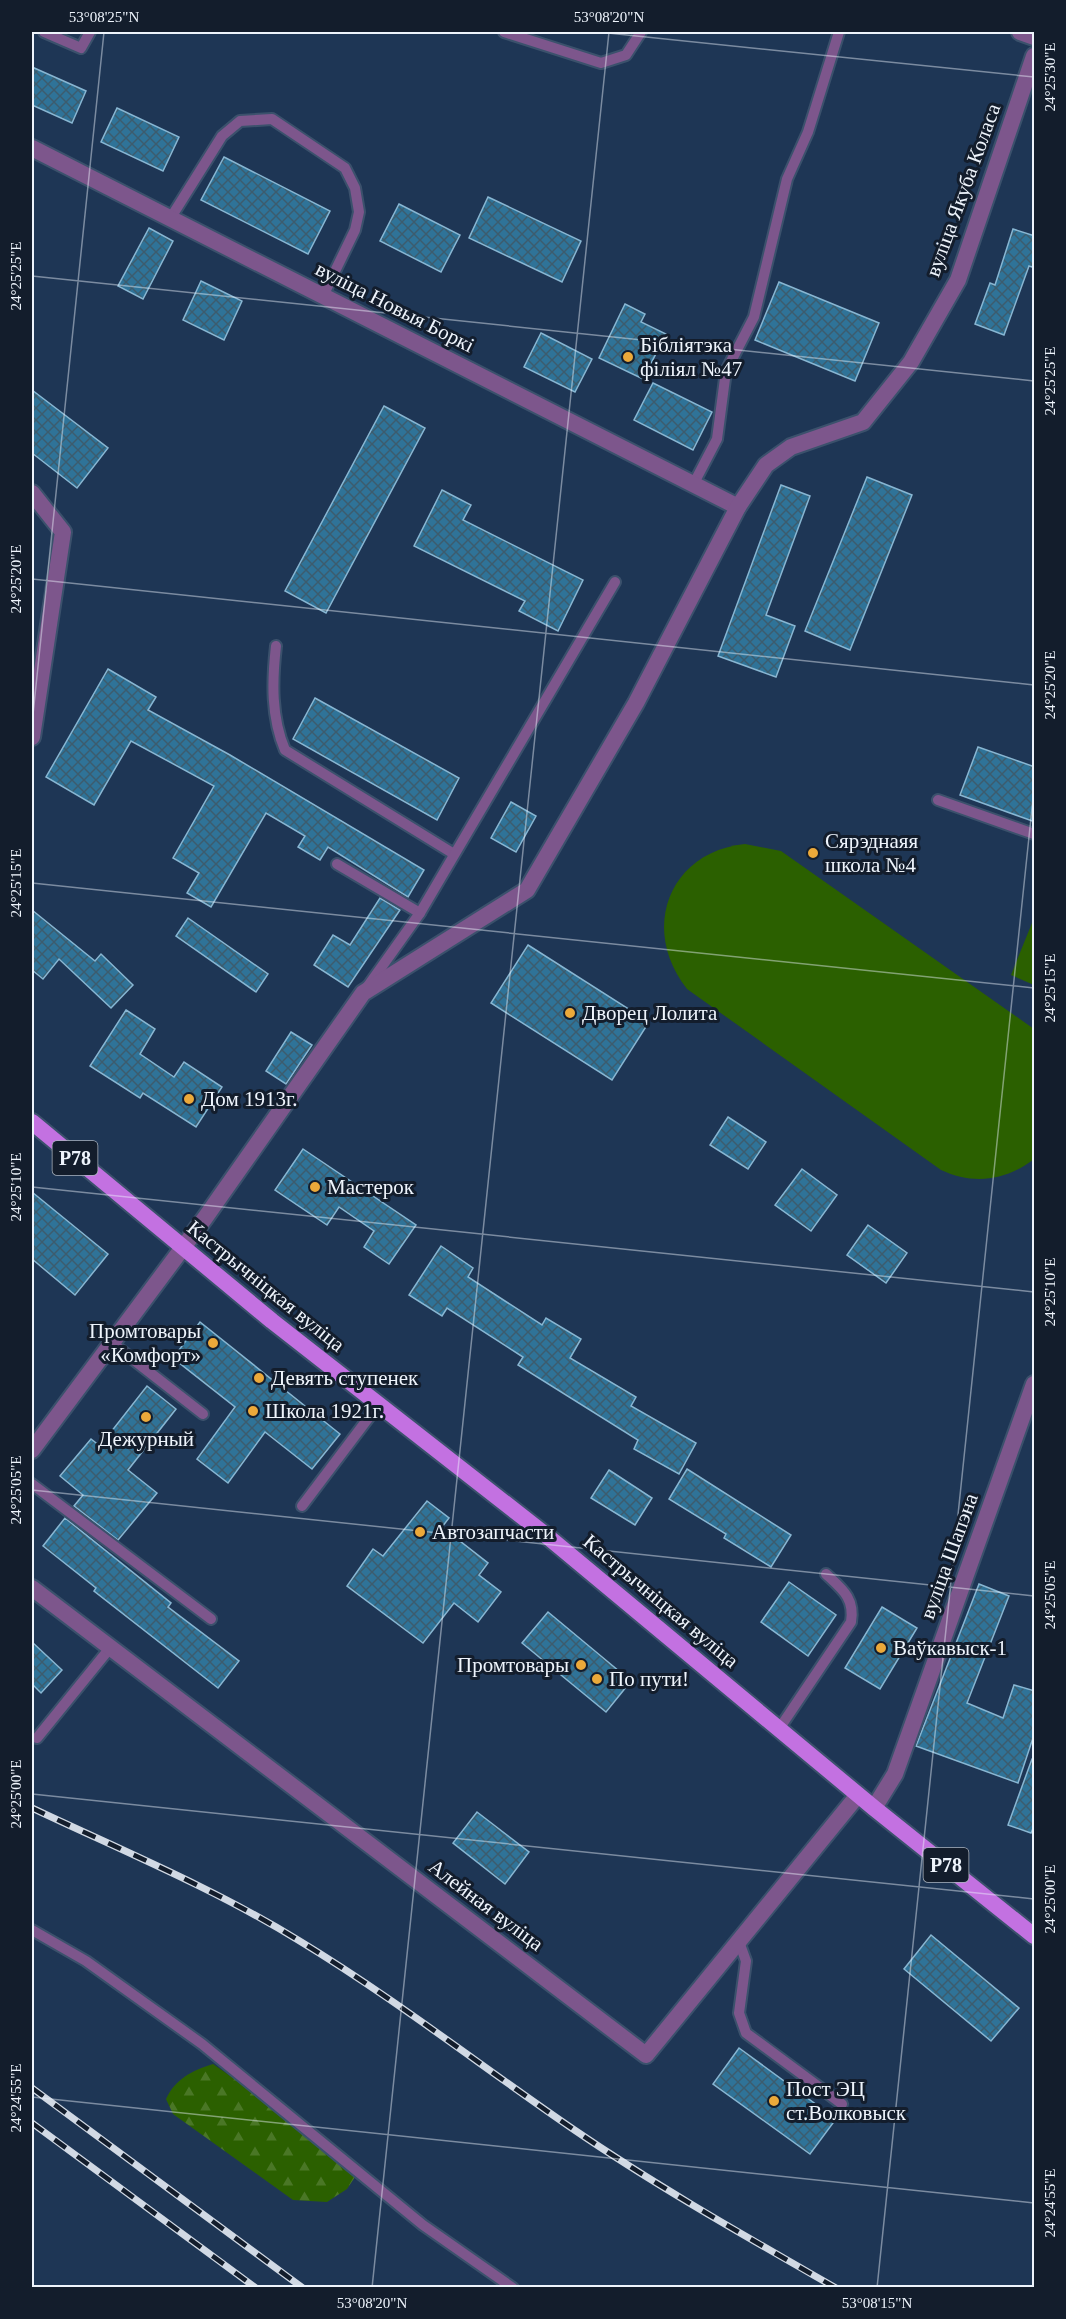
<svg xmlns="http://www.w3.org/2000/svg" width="1066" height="2319" font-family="Georgia,serif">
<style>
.grass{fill:#2b6000}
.forest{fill:url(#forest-firs)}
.building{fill:url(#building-cross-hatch);stroke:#88b6d2;stroke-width:1.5}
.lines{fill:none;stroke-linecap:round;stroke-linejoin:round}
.service-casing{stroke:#3b516c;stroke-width:14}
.minor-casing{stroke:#3b516c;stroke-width:20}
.primary-casing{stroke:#3b516c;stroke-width:20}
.service{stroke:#7d568c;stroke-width:10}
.minor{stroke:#7d568c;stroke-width:16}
.primary{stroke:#c371e1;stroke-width:16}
.rail-casing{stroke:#d1d9e4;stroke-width:7}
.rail{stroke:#131d2c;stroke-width:4.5;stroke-dasharray:14;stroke-linecap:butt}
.ticks{fill:none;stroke:#eef4fc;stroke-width:1.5;stroke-opacity:0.45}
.poi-dot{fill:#eba93a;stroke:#131d2c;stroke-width:2}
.labels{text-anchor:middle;stroke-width:6;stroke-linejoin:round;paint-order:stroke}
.shield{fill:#131d2c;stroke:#acb4be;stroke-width:1.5}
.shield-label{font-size:20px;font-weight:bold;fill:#eef4fc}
.street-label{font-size:21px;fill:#eef4fc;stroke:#131d2c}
.poi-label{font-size:21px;fill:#eef4fc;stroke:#131d2c;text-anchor:start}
.neatline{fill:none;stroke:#eef4fc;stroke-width:2}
.ticks-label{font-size:15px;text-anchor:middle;fill:#eef4fc}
</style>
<defs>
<pattern id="forest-firs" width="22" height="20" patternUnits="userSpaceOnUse" patternTransform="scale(1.5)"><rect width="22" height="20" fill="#2b6000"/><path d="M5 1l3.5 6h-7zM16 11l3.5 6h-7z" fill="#4a7726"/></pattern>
<pattern id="building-cross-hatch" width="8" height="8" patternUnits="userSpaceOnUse" patternTransform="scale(1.5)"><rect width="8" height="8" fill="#2f7398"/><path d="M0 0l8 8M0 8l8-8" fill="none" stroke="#3c5c6e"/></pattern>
</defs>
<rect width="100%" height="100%" fill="#1e3655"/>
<g class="grass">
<path d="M745 844 781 851 1034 1029V1159C1006 1181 973 1185 941 1170L687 989C640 930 668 852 745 844Z"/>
<path d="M1034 918V985L1011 975Z"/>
</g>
<path class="forest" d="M213 2064 352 2160 357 2174 347 2189 327 2202 293 2200 173 2114 166 2099C175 2079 193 2070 213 2064Z"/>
<g class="building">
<path d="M32 67 86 91 72 123 32 105Z"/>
<path d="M117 108 179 137 163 171 101 142Z"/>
<path d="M224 157 330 211 308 254 201 200Z"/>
<path d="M488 197 581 241 562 282 469 238Z"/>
<path d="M399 204 460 235 441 272 380 241Z"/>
<path d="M149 228 173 241 143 299 118 286Z"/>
<path d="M1013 229 1035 236V268L1029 266 1004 335 975 324 990 283 995 285Z"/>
<path d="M201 281 242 301 224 340 183 320Z"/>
<path d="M779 282 879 323 855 381 755 340Z"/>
<path d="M625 304 645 314 641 322 666 334 643 379 599 358Z"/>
<path d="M541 333 592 359 575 392 524 367Z"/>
<path d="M653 383 712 412 693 450 634 420Z"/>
<path d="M32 390 108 448 77 488 32 453Z"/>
<path d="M384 406 425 428 326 613 285 591Z"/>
<path d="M867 477 912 495 850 650 805 631Z"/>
<path d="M781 485 810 496 766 615 795 626 776 677 718 656Z"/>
<path d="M442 490 471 505 463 520 583 580 558 631 519 611 525 601 414 546Z"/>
<path d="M108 669 156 697 148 710 230 755 424 870 408 897 328 847 320 860 298 847 305 836 266 813 211 907 187 893 199 873 173 858 214 786 131 741 94 805 46 777Z"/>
<path d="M315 698 459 778 437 820 293 739Z"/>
<path d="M978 747 1035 767V822L960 795Z"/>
<path d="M511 802 536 816 516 852 491 838Z"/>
<path d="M380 898 400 910 348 987 314 965 333 935 350 945Z"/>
<path d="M32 910 95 961 101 954 133 985 111 1008 59 959 43 979 32 970Z"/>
<path d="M188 918 268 974 256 992 176 936Z"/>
<path d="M528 945 649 1022 612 1080 491 1003Z"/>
<path d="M126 1010 155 1029 140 1054 174 1077 184 1062 222 1087 196 1127 143 1093 140 1098 90 1066Z"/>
<path d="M291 1032 312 1045 286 1084 266 1071Z"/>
<path d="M728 1117 766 1142 748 1169 710 1145Z"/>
<path d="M303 1149 416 1225 389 1264 364 1247 374 1231 339 1207 327 1225 275 1190Z"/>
<path d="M802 1169 837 1195 811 1231 775 1205Z"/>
<path d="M32 1192 108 1254 75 1295 32 1259Z"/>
<path d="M868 1225 907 1253 886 1283 847 1255Z"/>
<path d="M441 1246 473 1268 468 1277 542 1325 546 1318 581 1339 570 1358 636 1397 631 1406 696 1443 679 1474 634 1449 638 1440 518 1365 523 1357 447 1308 442 1316 409 1295Z"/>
<path d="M200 1322 340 1434 312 1469 265 1432 228 1483 197 1459 235 1407 173 1358Z"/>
<path d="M147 1386 176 1409 128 1470 157 1493 118 1540 74 1506 83 1495 60 1476 91 1439 100 1446Z"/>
<path d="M687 1469 791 1535 771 1567 724 1538 726 1534 669 1499Z"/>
<path d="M609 1470 652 1498 635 1525 591 1498Z"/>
<path d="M427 1501 449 1518 442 1527 488 1563 479 1575 501 1592 478 1622 454 1603 423 1643 347 1586 373 1549 383 1556Z"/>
<path d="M65 1518 171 1603 168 1607 239 1661 218 1688 94 1591 96 1588 43 1546Z"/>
<path d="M789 1582 836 1615 808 1656 761 1622Z"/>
<path d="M979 1584 1009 1596 967 1703 1003 1718 1014 1685 1035 1691V1732L1018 1783 916 1746Z"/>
<path d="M882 1607 917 1628 880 1689 845 1668Z"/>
<path d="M548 1612 631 1681 606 1712 522 1643Z"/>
<path d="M32 1642 62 1670 41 1693 32 1684Z"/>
<path d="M1032 1759H1035V1824L1031 1833 1008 1825Z"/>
<path d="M477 1812 529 1852 505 1884 453 1843Z"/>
<path d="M931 1935 1019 2008 991 2041 904 1969Z"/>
<path d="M739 2048 836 2119 810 2154 713 2084Z"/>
</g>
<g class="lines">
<g class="service-casing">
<g id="service">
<path d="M44 32 81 48 90 32"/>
<path d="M504 32 601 63 626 55 641 32"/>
<path d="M170 219 222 136 240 121 272 119 345 168 355 188 359 212 355 230 323 296"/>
<path d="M693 485 717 439 726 371 754 317 787 179 808 132 839 32"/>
<path d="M276 646C272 681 271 717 285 750L454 854"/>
<path d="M938 800 1034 834"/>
<path d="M337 864 420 913"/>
<path d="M368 986 420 913 615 582"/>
<path d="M112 1343 203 1414"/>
<path d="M32 1484 211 1619"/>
<path d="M302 1506 379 1404"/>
<path d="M779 1729 851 1622C855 1598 842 1589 826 1574"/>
<path d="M37 1738 110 1648"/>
<path d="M32 1930 86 1961 202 2044 423 2225 513 2288"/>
<path d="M738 1939 746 1961 739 2013 746 2033 842 2104"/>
</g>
</g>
<g class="minor-casing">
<g id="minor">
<path d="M1020 32 1034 37"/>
<path d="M32 148 738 507"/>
<path d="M32 493 63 532 32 737"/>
<path d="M32 1450 205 1218 363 993 527 890 636 703 738 507 766 465 791 447 863 422 911 362 958 280 1034 56"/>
<path d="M32 1588 646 2055 858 1795"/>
<path d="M874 1808 895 1774 1034 1384"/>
</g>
</g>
<g class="primary-casing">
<path id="primary" d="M32 1122 272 1321 547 1536 874 1808 1034 1936"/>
</g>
<use href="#service" class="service"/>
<use href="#minor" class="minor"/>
<use href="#primary" class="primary"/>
<g class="rail-casing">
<g id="rail">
<path d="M32 1808C121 1850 213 1888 298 1940 394 1998 481 2066 573 2129 658 2187 747 2237 836 2288"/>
<path d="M32 2088 303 2288"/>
<path d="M32 2123 256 2288"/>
</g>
</g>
<use href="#rail" class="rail"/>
</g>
<path class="ticks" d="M598 32 1034 77M32 276 1034 381M32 579 1034 685M32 724 104 32M32 883 1034 988M32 1187 1034 1292M32 1490 1034 1596M32 1794 1034 1899M32 2097 1034 2203M372 2288 609 32M877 2288 1034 789"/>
<g class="poi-dot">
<circle cx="628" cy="357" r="6"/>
<circle cx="813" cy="853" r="6"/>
<circle cx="570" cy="1013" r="6"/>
<circle cx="189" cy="1099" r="6"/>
<circle cx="315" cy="1187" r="6"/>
<circle cx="213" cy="1343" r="6"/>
<circle cx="259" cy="1378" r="6"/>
<circle cx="253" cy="1411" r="6"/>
<circle cx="146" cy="1417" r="6"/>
<circle cx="420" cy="1532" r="6"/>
<circle cx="881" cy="1648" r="6"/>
<circle cx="581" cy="1665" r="6"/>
<circle cx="597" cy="1679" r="6"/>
<circle cx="774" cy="2101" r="6"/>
</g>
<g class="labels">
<g class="shield">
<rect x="52.5" y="1141" width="45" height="34" rx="4.5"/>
<rect x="923.5" y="1848" width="45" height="34" rx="4.5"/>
</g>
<g class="shield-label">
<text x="75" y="1165">Р78</text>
<text x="946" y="1872">Р78</text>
</g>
<g class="street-label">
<text transform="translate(963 190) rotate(-70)" y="7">вуліца Якуба Коласа</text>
<text transform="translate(395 307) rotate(27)" y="7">вуліца Новыя Боркі</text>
<text transform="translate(266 1286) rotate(39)" y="7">Кастрычніцкая вуліца</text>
<text transform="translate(949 1556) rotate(-70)" y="7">вуліца Шапэна</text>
<text transform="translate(661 1601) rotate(40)" y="7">Кастрычніцкая вуліца</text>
<text transform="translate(486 1905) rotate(37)" y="7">Алейная вуліца</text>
</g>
<g class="poi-label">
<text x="640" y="352">Бібліятэка<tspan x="640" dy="24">філіял №47</tspan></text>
<text x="825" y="848">Сярэднаяя<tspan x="825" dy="24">школа №4</tspan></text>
<text x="582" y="1020">Дворец Лолита</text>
<text x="201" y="1106">Дом 1913г.</text>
<text x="327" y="1194">Мастерок</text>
<text x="201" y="1338" text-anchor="end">Промтовары<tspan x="201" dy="24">«Комфорт»</tspan></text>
<text x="271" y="1385">Девять ступенек</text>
<text x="265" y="1418">Школа 1921г.</text>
<text x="146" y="1446" text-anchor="middle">Дежурный</text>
<text x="432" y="1539">Автозапчасти</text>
<text x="893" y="1655">Ваўкавыск-1</text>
<text x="569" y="1672" text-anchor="end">Промтовары</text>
<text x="609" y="1686">По пути!</text>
<text x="786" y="2096">Пост ЭЦ<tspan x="786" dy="24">ст.Волковыск</tspan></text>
</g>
</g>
<rect width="1066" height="2319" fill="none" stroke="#131d2c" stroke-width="66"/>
<rect x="33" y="33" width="1000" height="2253" class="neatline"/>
<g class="ticks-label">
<text x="104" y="22">53°08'25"N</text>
<text x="609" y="22">53°08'20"N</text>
<text transform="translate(1050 77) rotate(-90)" y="5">24°25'30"E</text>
<text transform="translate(16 276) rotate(-90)" y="5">24°25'25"E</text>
<text transform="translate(1050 381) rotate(-90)" y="5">24°25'25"E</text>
<text transform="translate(16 579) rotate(-90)" y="5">24°25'20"E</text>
<text transform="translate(1050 685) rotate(-90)" y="5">24°25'20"E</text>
<text transform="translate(16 883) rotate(-90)" y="5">24°25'15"E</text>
<text transform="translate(1050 988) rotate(-90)" y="5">24°25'15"E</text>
<text transform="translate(16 1187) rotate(-90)" y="5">24°25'10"E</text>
<text transform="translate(1050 1292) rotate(-90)" y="5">24°25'10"E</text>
<text transform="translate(16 1490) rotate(-90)" y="5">24°25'05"E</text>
<text transform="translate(1050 1595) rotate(-90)" y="5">24°25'05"E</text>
<text transform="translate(16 1794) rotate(-90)" y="5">24°25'00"E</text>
<text transform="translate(1050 1899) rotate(-90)" y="5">24°25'00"E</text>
<text transform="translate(16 2098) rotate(-90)" y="5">24°24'55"E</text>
<text transform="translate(1050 2203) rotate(-90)" y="5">24°24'55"E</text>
<text x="372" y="2308">53°08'20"N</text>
<text x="877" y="2308">53°08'15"N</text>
</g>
</svg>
